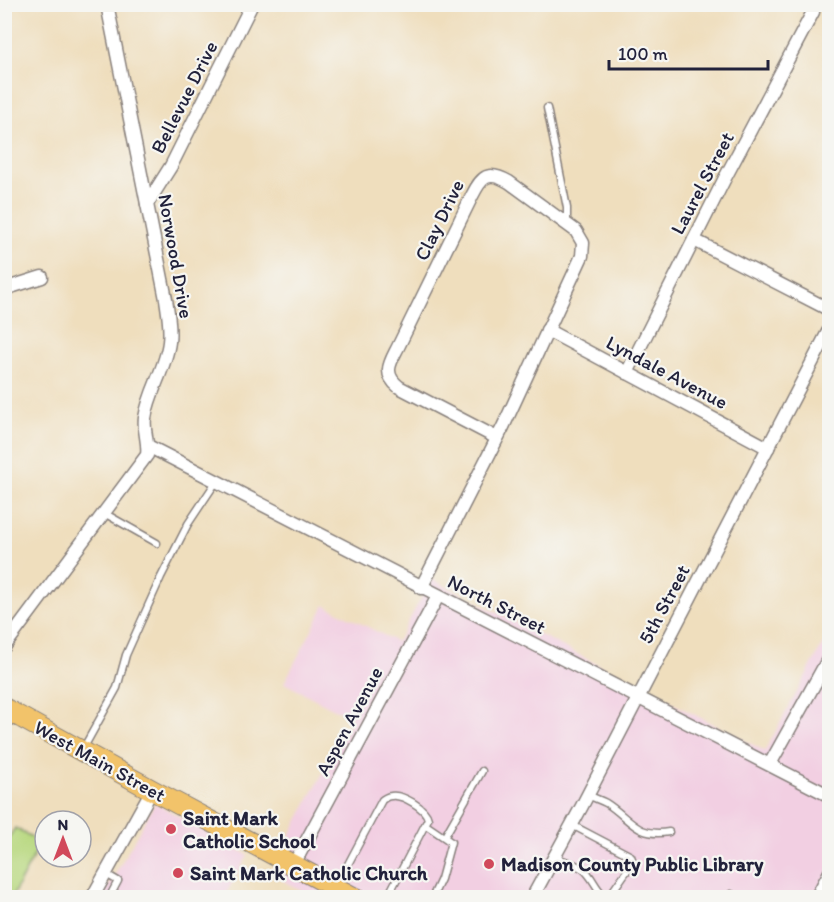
<svg xmlns="http://www.w3.org/2000/svg" width="834" height="902" font-family="Itim,sans-serif">
<style>
.built{fill:#f2cfe2}
.green{fill:#b8d87f;stroke:#6d7d5d;stroke-width:1.5}
.lines{fill:none;stroke-linecap:round;stroke-linejoin:round}
.service-casing{stroke:#88807c;stroke-width:9}
.minor-casing{stroke:#88807c;stroke-width:15}
.primary-casing{stroke:#88807c;stroke-width:22}
.path{stroke:#88807c;stroke-width:2;stroke-dasharray:4.5 4.5;stroke-linecap:butt}
.service{stroke:#fff;stroke-width:6}
.minor{stroke:#fff;stroke-width:12}
.primary{stroke:#f2c36a;stroke-width:20}
.poi-dot{fill:#d1495b;stroke:#f6f6f2;stroke-width:2}
.labels{text-anchor:middle;stroke-width:4.5;stroke-linejoin:round;paint-order:stroke}
.street-label{font-size:20px;fill:#22223b;stroke:#f6f6f2}
.poi-label{font-size:20px;font-weight:bold;fill:#22223b;stroke:#f6f6f2;text-anchor:start}
</style>
<rect width="100%" height="100%" fill="#f6f6f2"/>
<filter id="ink" filterUnits="userSpaceOnUse"><feTurbulence type="fractalNoise" baseFrequency=".0167" numOctaves="2"/><feDisplacementMap in="SourceGraphic" scale="12" xChannelSelector="R" yChannelSelector="G"/><feConvolveMatrix kernelMatrix="1 2 1 2 8 2 1 2 1" color-interpolation-filters="sRGB"/></filter>
<filter id="wash" filterUnits="userSpaceOnUse"><feTurbulence type="fractalNoise" baseFrequency=".008" numOctaves="4" result="noise"/><feDisplacementMap in="SourceGraphic" scale="24" xChannelSelector="R" yChannelSelector="G"/><feGaussianBlur stdDeviation="1.35" result="paint"/><feColorMatrix in="noise" values="0 0 0 0 0 0 0 0 0 0 0 0 0 0 0 0 0 1.4 0 .05"/><feComposite in="paint" operator="in"/></filter>
<g filter="url(#wash)">
<rect width="100%" height="100%" fill="#efdebd"/>
<g class="built">
<path d="M432 579 765 751 829 633V897L314 898 270 873 352 718 284 683 325 605 397 642Z"/>
<path d="M155 803 248 855 224 897 102 898Z"/>
</g>
<path class="green" d="M15 828 41 842 12 897H5V843Z"/>
</g>
<g filter="url(#ink)">
<g class="lines">
<g class="service-casing">
<g id="service">
<path d="M547 108 567 208V223"/>
<path d="M104 513 157 543"/>
<path d="M83 749 117 688 126 655 161 577 188 524 216 482"/>
<path d="M588 795C594 798 600 800 606 803 630 818 636 838 669 832"/>
<path d="M426 825 451 842 441 879 432 898"/>
<path d="M445 836 482 771"/>
<path d="M554 857C563 861 575 863 583 869 593 876 595 889 605 896L610 895 633 862 631 856 572 825"/>
<path d="M106 874 118 881 109 898"/>
<path d="M337 885 382 800C385 798 387 796 391 796 402 794 426 808 428 819L387 898"/>
<path d="M731 894 738 898"/>
</g>
</g>
<g class="minor-casing">
<g id="minor">
<path d="M147 204 171 166 252 4"/>
<path d="M694 240 830 310"/>
<path d="M4 289 42 277"/>
<path d="M547 330 768 448"/>
<path d="M627 373 725 178 813 12"/>
<path d="M148 446 830 796"/>
<path d="M421 588 503 427 582 256 583 243 576 231 509 182C488 170 482 176 472 196L398 347C390 363 382 373 399 387L497 438"/>
<path d="M4 647 147 455C149 442 143 431 145 418 149 391 166 368 169 342 171 328 168 313 166 299L107 4"/>
<path d="M770 764 830 656"/>
<path d="M294 864 438 596"/>
<path d="M92 898 152 790"/>
<path d="M532 898 582 806 830 328"/>
<path d="M816 898 830 872"/>
</g>
</g>
<g class="primary-casing">
<path id="primary" d="M4 708 152 790 355 898"/>
</g>
<path class="path" d="M4 870V871"/>
<use href="#service" class="service"/>
<use href="#minor" class="minor"/>
<use href="#primary" class="primary"/>
</g>
</g>
<g class="poi-dot">
<circle cx="171" cy="829" r="6"/>
<circle cx="489" cy="864" r="6"/>
<circle cx="178" cy="873" r="6"/>
</g>
<g class="labels">
<g class="street-label">
<text transform="translate(184 97) rotate(-63)" y="7">Bellevue Drive</text>
<text transform="translate(702 183) rotate(-62)" y="7">Laurel Street</text>
<text transform="translate(439 220) rotate(-64)" y="7">Clay Drive</text>
<text transform="translate(176 256) rotate(80)" y="7">Norwood Drive</text>
<text transform="translate(667 372) rotate(28)" y="7">Lyndale Avenue</text>
<text transform="translate(497 604) rotate(27)" y="7">North Street</text>
<text transform="translate(664 604) rotate(-62)" y="7">5th Street</text>
<text transform="translate(349 721) rotate(-62)" y="7">Aspen Avenue</text>
<text transform="translate(100 761) rotate(29)" y="7">West Main Street</text>
</g>
<g class="poi-label">
<text x="183" y="825">Saint Mark<tspan x="183" dy="23">Catholic School</tspan></text>
<text x="501" y="871">Madison County Public Library</text>
<text x="190" y="880">Saint Mark Catholic Church</text>
</g>
</g>
<rect width="834" height="902" fill="none" stroke="#f6f6f2" stroke-width="24"/>
<g transform="translate(63 839)"><circle r="28" fill="#f6f6f2" stroke="#a1a1a9" stroke-width="1.5"/>
<path d="M0-4.5L10 22L0 15L-10 22Z" fill="#d1495b"/>
<text y="-9" font-size="16" font-weight="bold" text-anchor="middle" fill="#22223b">N</text>
</g>
<path d="M609 60v9h159v-9" fill="none" stroke="#22223b" stroke-width="3"/>
<text x="618" y="60" font-size="18" fill="#22223b" stroke="#f6f6f2" stroke-width="4.5" paint-order="stroke">100 m</text>
</svg>
